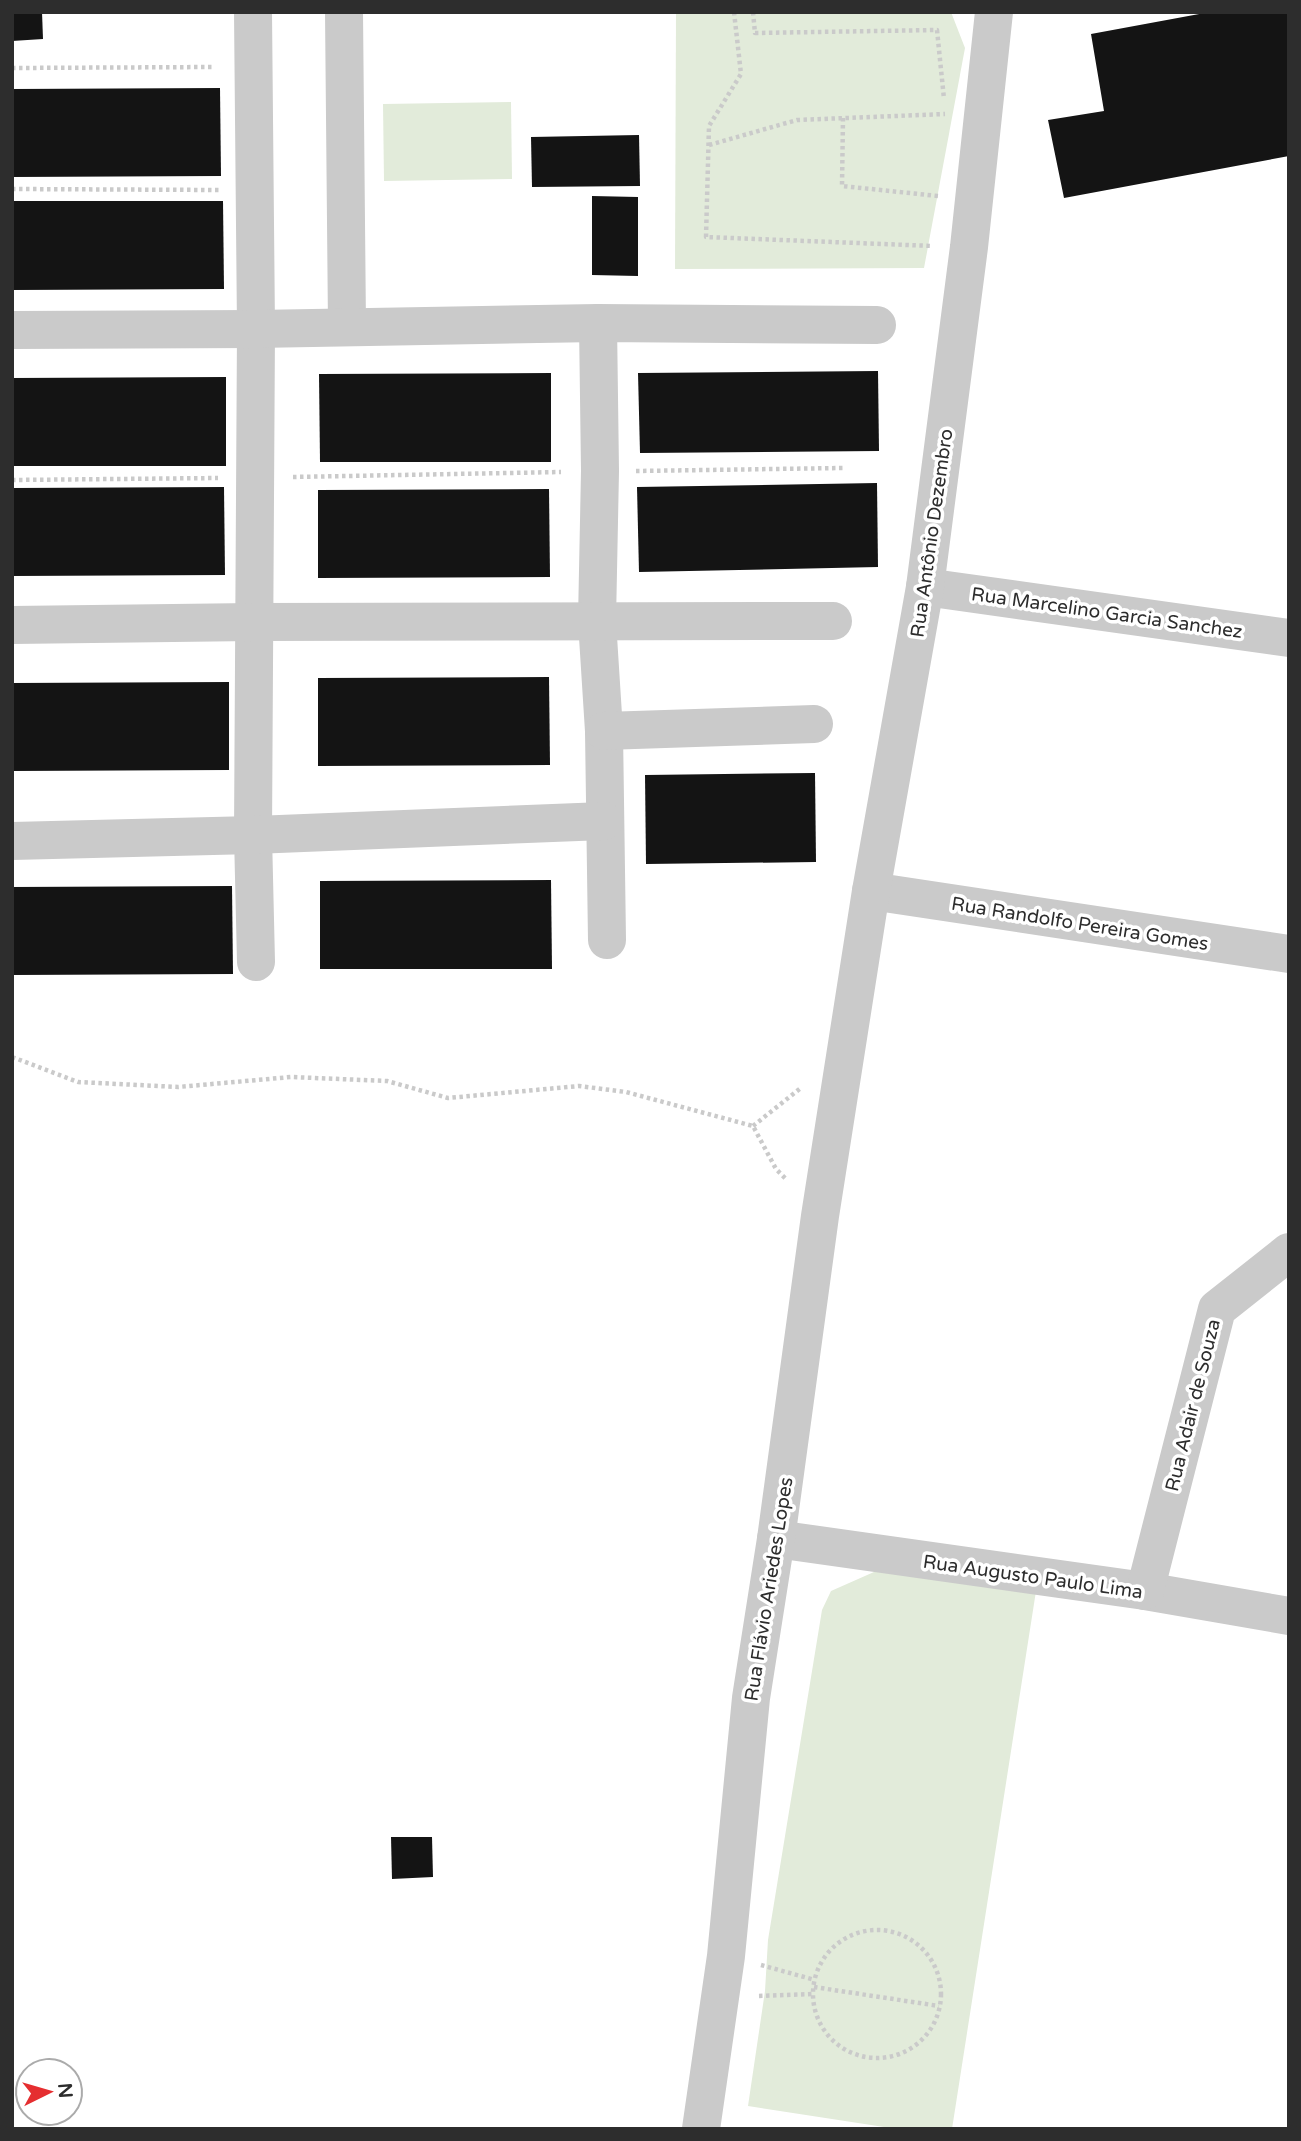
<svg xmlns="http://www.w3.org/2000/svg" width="1301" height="2141" font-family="'Varela Round',sans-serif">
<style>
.green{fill:#e2ebda}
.building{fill:#141414}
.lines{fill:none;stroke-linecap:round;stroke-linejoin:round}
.path{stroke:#cacaca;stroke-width:4.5;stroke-dasharray:3.5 3.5;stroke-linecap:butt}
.minor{stroke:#cacaca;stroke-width:38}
.tertiary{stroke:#cacaca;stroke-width:38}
.labels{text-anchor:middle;stroke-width:7;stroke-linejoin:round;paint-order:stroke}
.street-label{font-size:19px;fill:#2d2d2d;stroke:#fff}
</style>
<rect width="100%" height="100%" fill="#fff"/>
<g class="green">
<path d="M951 12 965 48 924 268 675 269 676 13Z"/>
<path d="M511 102 512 179 384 181 383 104Z"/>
<path d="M883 1568 1036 1591 952 2129H897L748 2106 765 1991 768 1940 822 1610 831 1591Z"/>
</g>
<g class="building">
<path d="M31 12H42L43 39 12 41V13Z"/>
<path d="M1210 12H1289V156L1064 198 1048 120 1104 111 1091 34Z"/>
<path d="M220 88 221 176 12 177V89Z"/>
<path d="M639 135 640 186 532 187 531 137Z"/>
<path d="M592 196 638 197V276L592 275Z"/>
<path d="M12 201H223L224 289 12 290Z"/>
<path d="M878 371 879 451 640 453 638 373Z"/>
<path d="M551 373V462H320L319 374Z"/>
<path d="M226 377V466H12V378Z"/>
<path d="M877 483 878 567 639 572 637 487Z"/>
<path d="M224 487 225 575 12 576V488Z"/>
<path d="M549 489 550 577 318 578V490Z"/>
<path d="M549 677 550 765 318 766V678Z"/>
<path d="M229 682V770L12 771V683Z"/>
<path d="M815 773 816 862 646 864 645 775Z"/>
<path d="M551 880 552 969H320V881Z"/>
<path d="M232 886 233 974 12 975V887Z"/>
<path d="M391 1837H432L433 1877 392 1879Z"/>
</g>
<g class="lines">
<g class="path">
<path d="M734 12 741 74 709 126 706 237 933 246"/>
<path d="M753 12 755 33 937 30 944 99"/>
<path d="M12 68 214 67"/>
<path d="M843 118 842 186 938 196"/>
<path d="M709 145 797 120 945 114"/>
<path d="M12 189 219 190"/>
<path d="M636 471 843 468"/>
<path d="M293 477 561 472"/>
<path d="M12 480 218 478"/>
<path d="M12 1057 78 1082 178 1087 291 1077 387 1081 448 1098 579 1086 626 1092 753 1126 776 1169 787 1180"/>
<path d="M753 1126 802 1087"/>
<circle cx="877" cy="1994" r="64"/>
<path d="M761 1965 815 1980"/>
<path d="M814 1987 939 2006"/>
<path d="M759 1996 814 1994"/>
</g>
<g class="minor">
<path d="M253 12 256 329 253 835 256 962"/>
<path d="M344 12 347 326"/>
<path d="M598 323 600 471 597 621 604 731 607 940"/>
<path d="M12 330 256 329 598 323 877 325"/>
<path d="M925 587 1289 638"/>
<path d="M12 625 253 622 833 621"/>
<path d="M604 731 814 724"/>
<path d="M12 841 253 835 604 821"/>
<path d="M871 891 1289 954"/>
<path d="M776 1539 1145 1591 1289 1616"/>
<path d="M1145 1591 1217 1309 1289 1252"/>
</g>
<path class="tertiary" d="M701 2129 726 1956 751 1698 776 1539 820 1216 871 891 925 587 969 247 994 12"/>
</g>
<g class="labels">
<g class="street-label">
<text transform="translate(931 533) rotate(-82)" y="7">Rua Antônio Dezembro</text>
<text transform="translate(1107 612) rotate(8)" y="7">Rua Marcelino Garcia Sanchez</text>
<text transform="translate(1080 923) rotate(9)" y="7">Rua Randolfo Pereira Gomes</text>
<text transform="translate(1192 1405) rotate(-76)" y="7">Rua Adair de Souza</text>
<text transform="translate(1033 1576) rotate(8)" y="7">Rua Augusto Paulo Lima</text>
<text transform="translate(768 1589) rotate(-81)" y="7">Rua Flávio Ariedes Lopes</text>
</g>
</g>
<rect width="1301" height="2141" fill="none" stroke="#2d2d2d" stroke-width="28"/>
<g transform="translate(49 2092) rotate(85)"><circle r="33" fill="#ffffff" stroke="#ababab" stroke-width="2"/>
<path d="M0-5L12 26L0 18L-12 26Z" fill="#e52e30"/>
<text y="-10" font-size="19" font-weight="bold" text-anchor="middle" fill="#2d2d2d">N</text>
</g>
</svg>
